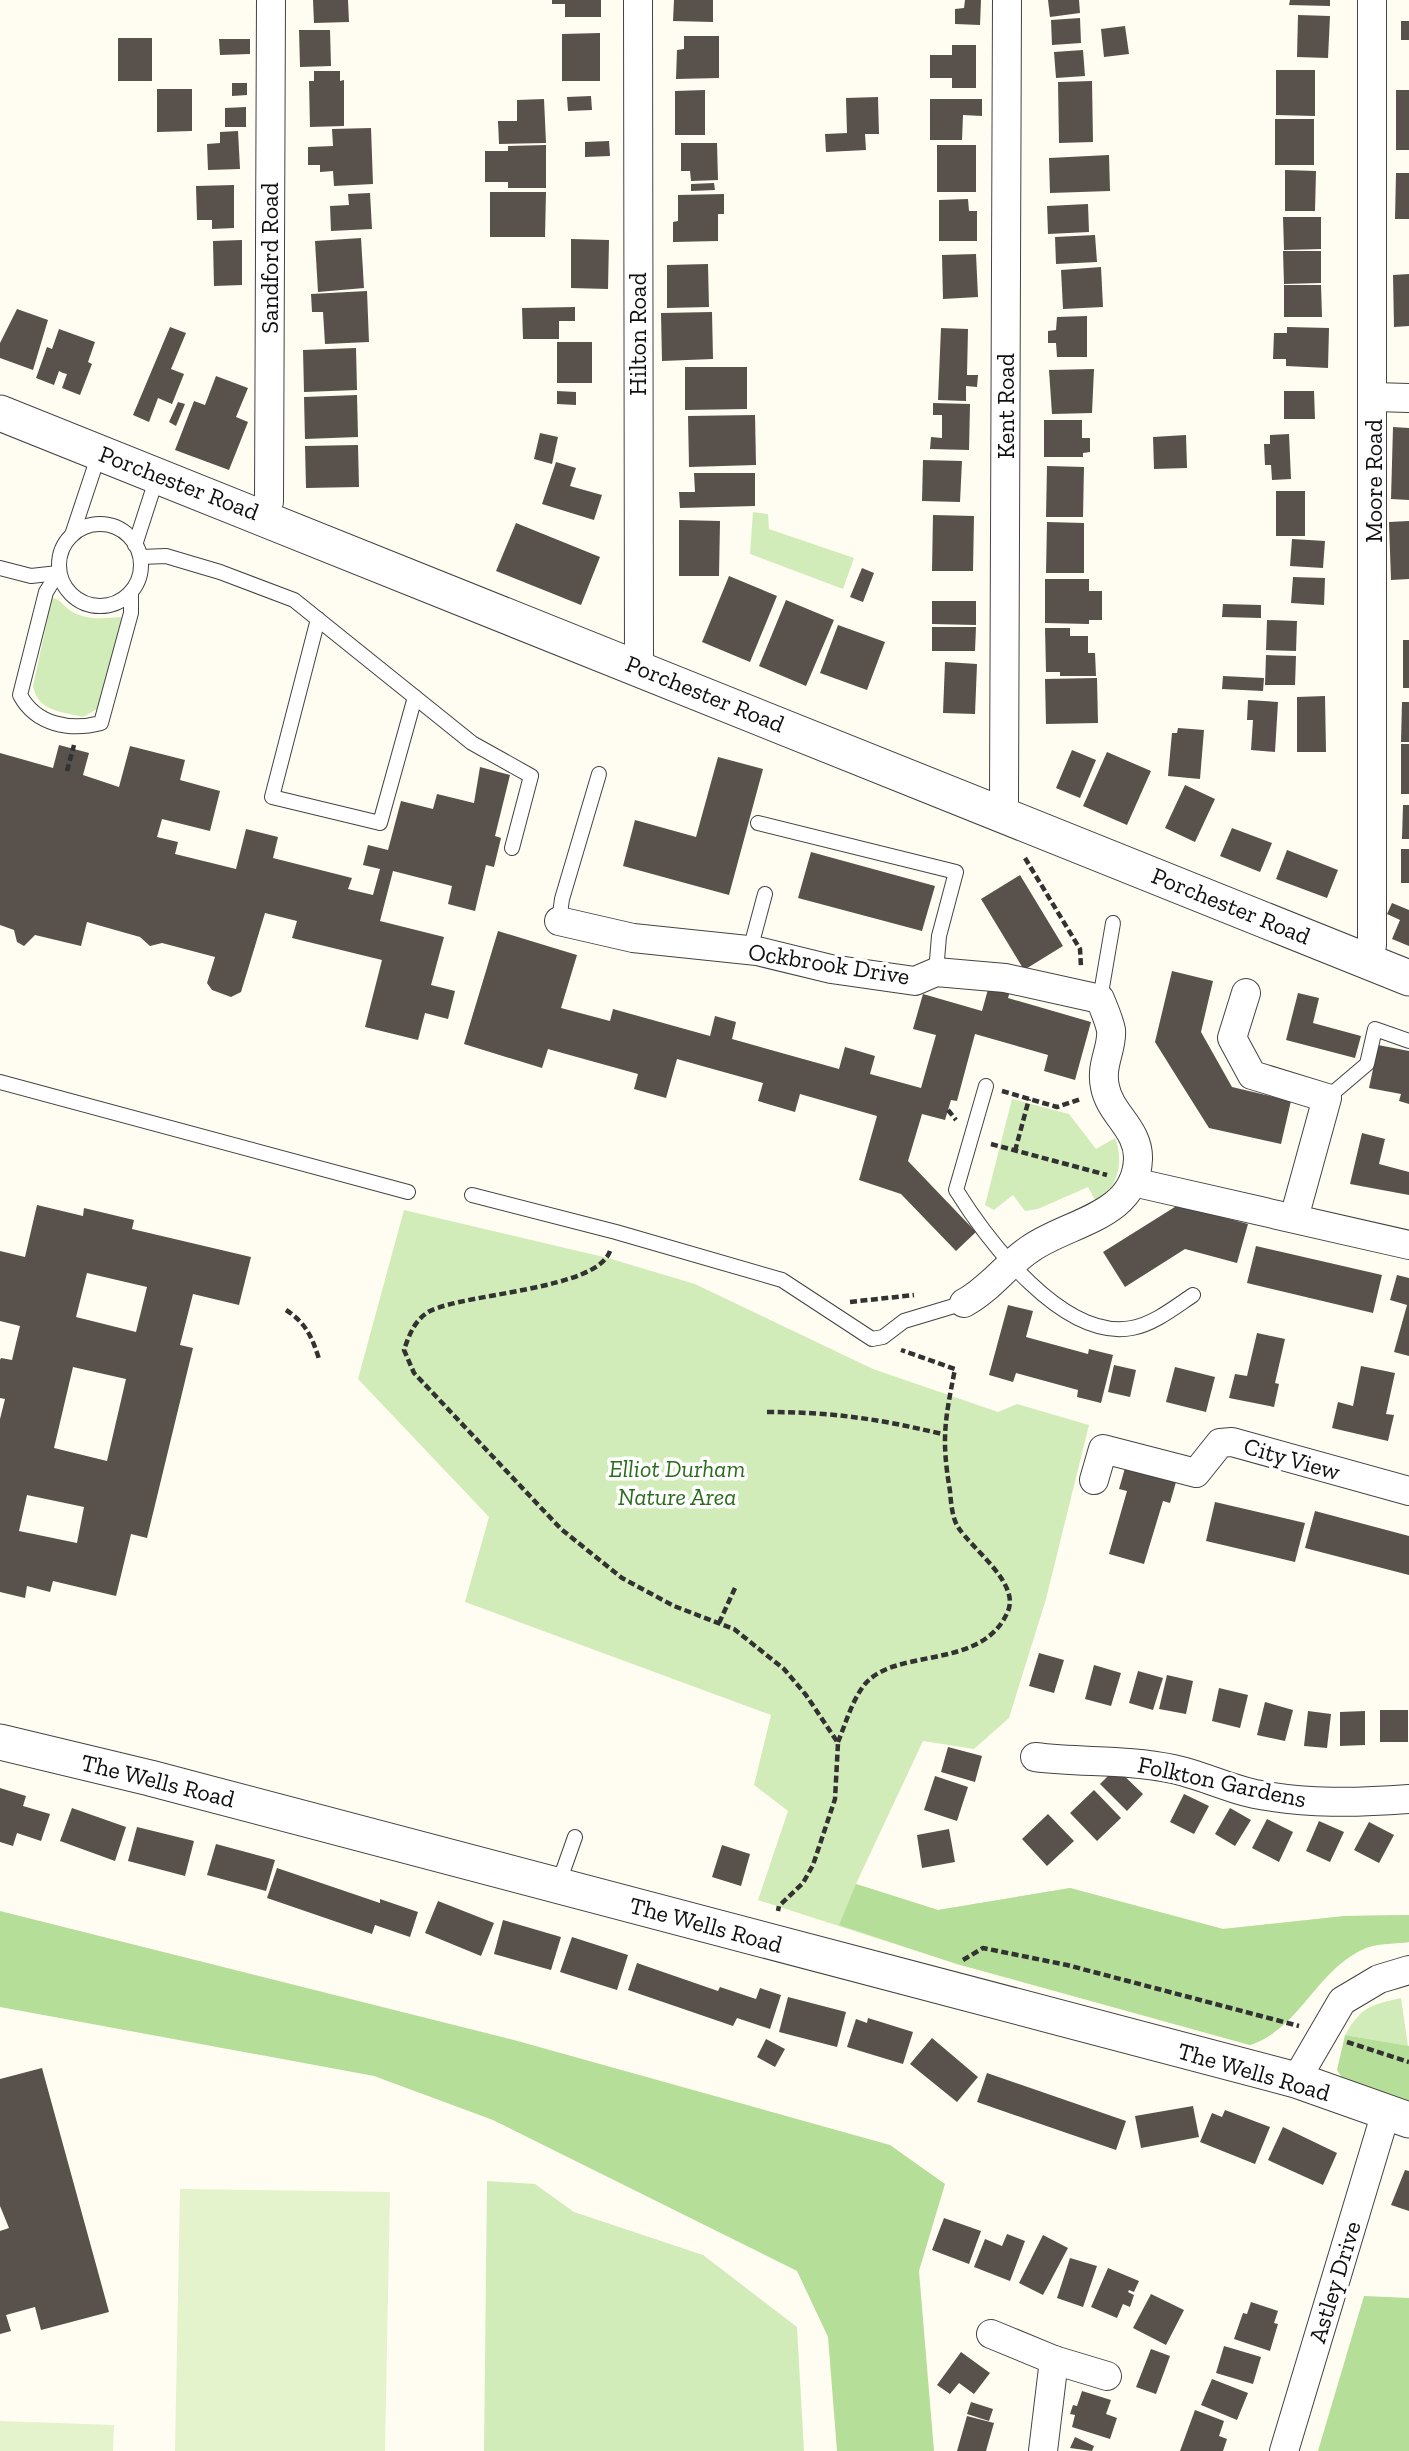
<svg xmlns="http://www.w3.org/2000/svg" width="1409" height="2451" font-family="'Zilla Slab',serif">
<style>
.green{fill:#d2ecb9}
.forest{fill:#b5de98}
.pitch{fill:#e4f3cb}
.building{fill:#59514b;fill-rule:evenodd}
.lines{fill:none;stroke-linecap:round;stroke-linejoin:round}
.service-casing{stroke:#434343;stroke-width:16}
.minor-casing{stroke:#434343;stroke-width:30}
.tertiary-casing{stroke:#434343;stroke-width:37}
.path{stroke:#323232;stroke-width:4.5;stroke-dasharray:7 3.5;stroke-linecap:butt}
.service{stroke:#fff;stroke-width:14}
.minor{stroke:#fff;stroke-width:28}
.tertiary{stroke:#fff;stroke-width:35}
.labels{text-anchor:middle;stroke-width:7;stroke-linejoin:round;paint-order:stroke}
.street-label{font-size:24px;fill:#101010;stroke:#fff}
.park-label{font-size:24px;font-style:italic;fill:#2a6c1c;stroke:#fff}
</style>
<rect width="100%" height="100%" fill="#fffdf2"/>
<g class="green">
<path d="M753 512 768 514 769 529 854 558 843 589 750 554Z"/>
<path d="M52 598C61 599 63 606 71 611 87 621 105 618 123 617L99 708 83 717C61 711 38 712 33 686Z"/>
<path d="M1012 1099 1069 1114 1096 1149 1115 1138C1124 1159 1119 1191 1095 1200L1088 1187 1038 1209 1025 1211 1013 1195 994 1210 985 1205Z"/>
<path d="M404 1210 608 1258 695 1284 873 1369 998 1412 1017 1404 1089 1425 1046 1599 1009 1718 974 1749 923 1741 856 1884 938 1910 1070 1888 1223 1929 1345 1916 1409 1915V1942C1395 1944 1378 1943 1366 1948 1316 1969 1301 2028 1250 2045L957 1964 758 1900 788 1811 754 1785 771 1715 465 1602 489 1517 358 1379Z"/>
<path d="M1401 1998 1408 2046 1345 2035C1361 2007 1370 2005 1401 1998Z"/>
<path d="M487 2181 535 2184 574 2212 703 2255 797 2327 804 2451H484Z"/>
</g>
<g class="forest">
<path d="M856 1884 938 1910 1070 1888 1223 1929 1345 1916 1409 1915V1942C1395 1944 1378 1943 1366 1948 1316 1969 1301 2028 1250 2045L957 1964 839 1925Z"/>
<path d="M0 1911 514 2040 890 2145 945 2184 919 2271 934 2451H837L828 2337 797 2271 493 2120 374 2076 0 2007Z"/>
<path d="M1345 2035 1409 2046V2105L1345 2082 1337 2070Z"/>
<path d="M1364 2296 1409 2298V2451H1318Z"/>
</g>
<g class="pitch">
<path d="M180 2189 390 2192 385 2451H175Z"/>
<path d="M0 2421 114 2425 113 2451H0Z"/>
</g>
<g class="building">
<path d="M313 0H348L349 22 314 23Z"/>
<path d="M552 0H601V17H565V4H552Z"/>
<path d="M674 0H713V22L673 21Z"/>
<path d="M965 0H981L980 25 955 24V9L964 8Z"/>
<path d="M1048 0H1079L1080 13 1050 17Z"/>
<path d="M1290 0H1330V6L1289 5Z"/>
<path d="M1298 15 1330 16 1328 58 1297 57Z"/>
<path d="M1080 18 1081 43 1052 45 1051 20Z"/>
<rect x="1401" y="21" width="8" height="19"/>
<path d="M1125 26 1129 54 1104 57 1101 29Z"/>
<path d="M299 30H330L331 66 300 67Z"/>
<path d="M600 33V81H562V34Z"/>
<path d="M684 36H719V78L676 79 677 50 684 49Z"/>
<rect x="118" y="38" width="34" height="43"/>
<path d="M219 39H250V54L220 55Z"/>
<path d="M952 45H976V88H952V78H930V55H952Z"/>
<path d="M1083 50 1085 76 1056 78 1054 52Z"/>
<path d="M1276 70H1315V116L1276 115Z"/>
<path d="M314 71H340V81L344 80V126L310 127 309 81H314Z"/>
<path d="M1092 81 1093 142 1059 143 1058 82Z"/>
<path d="M232 83H247V95L232 96Z"/>
<path d="M157 89H192V131L157 132Z"/>
<path d="M705 90V135H675V91Z"/>
<rect x="1396" y="90" width="13" height="60"/>
<path d="M591 96 592 110 568 111 567 97Z"/>
<path d="M878 97 879 134H865L866 150 826 152 825 134 847 133 846 98Z"/>
<path d="M544 99 546 143 499 144 498 121H517V100Z"/>
<path d="M930 99H982V116L963 115 962 140H930Z"/>
<path d="M246 107V127H225V108Z"/>
<rect x="1275" y="119" width="39" height="46"/>
<path d="M371 128 373 184 334 186 333 171 320 172V165H308V147L333 146 332 129Z"/>
<path d="M238 131 240 169 208 170 207 144 220 143V132Z"/>
<path d="M609 141 610 156 585 157V142Z"/>
<path d="M681 143H717L718 180 691 181 690 171H681Z"/>
<path d="M546 145V188H508V182H485V151H508V146Z"/>
<rect x="937" y="145" width="39" height="47"/>
<path d="M1109 155 1110 191 1050 193 1049 158Z"/>
<path d="M1285 170 1316 171 1315 211H1285Z"/>
<path d="M1396 173H1409V219H1395Z"/>
<path d="M714 183 715 190 691 191V184Z"/>
<path d="M234 185V228L212 229V220H197L196 186Z"/>
<path d="M490 192H546L545 237H490Z"/>
<path d="M370 193 372 229 331 231 330 206 349 205 348 194Z"/>
<path d="M724 194V214H718V241L673 242V222L678 221V195Z"/>
<path d="M968 199 969 211H977V241H939V200Z"/>
<path d="M1088 204 1089 232 1048 234 1047 206Z"/>
<path d="M1283 217H1321V249L1284 250Z"/>
<path d="M1095 235 1097 262 1056 264 1055 237Z"/>
<path d="M361 238 364 288 318 292 315 241Z"/>
<path d="M571 239 609 240 608 289 571 288Z"/>
<path d="M242 240V285L214 286 213 241Z"/>
<path d="M1283 251H1321V283L1284 284Z"/>
<path d="M976 254 978 297 943 299 942 255Z"/>
<path d="M708 264 709 307 667 308V265Z"/>
<path d="M1101 267 1103 307 1063 309 1061 270Z"/>
<path d="M1409 274V326L1394 327 1393 275Z"/>
<path d="M1284 285H1321L1322 317H1284Z"/>
<path d="M367 291 369 342 325 344 323 312H312L311 294Z"/>
<path d="M575 307V321H559V339H523L522 308Z"/>
<path d="M17 309 48 320 33 370 0 358V343Z"/>
<path d="M712 312 713 359 662 361 661 313Z"/>
<path d="M1087 316V357H1057L1056 343H1048V331L1056 330 1057 317Z"/>
<path d="M170 327 186 333 171 369 184 374 172 404 158 398 149 422 133 415Z"/>
<path d="M1287 327 1329 328 1328 368 1286 366V359H1273L1274 333H1287Z"/>
<path d="M941 328 968 329 967 375H978L977 387 966 386V401L938 400Z"/>
<path d="M59 329 95 342 88 362 92 364 80 395 62 388 67 374 63 373 59 371 54 385 36 378 47 347 52 349Z"/>
<rect x="557" y="342" width="35" height="41"/>
<path d="M356 348 357 390 304 392 303 350Z"/>
<path d="M685 367H747V409L685 410Z"/>
<path d="M1094 369 1092 413 1052 414 1049 370Z"/>
<path d="M216 376 248 388 236 417 248 422 229 470 175 450 194 401 205 405Z"/>
<path d="M557 391 576 392V405L557 404Z"/>
<path d="M1284 391H1314L1315 419H1284Z"/>
<path d="M357 395 358 437 305 439 304 397Z"/>
<path d="M178 402 185 404 176 426 169 422Z"/>
<path d="M933 403 970 404 969 450 930 449 931 437 942 438V415H933Z"/>
<path d="M755 415 756 465 689 467 688 416Z"/>
<path d="M1044 420H1082V438H1090V452L1083 453V457H1044Z"/>
<path d="M1393 427 1409 428V500L1391 499Z"/>
<path d="M540 433 558 437 552 464 534 459Z"/>
<path d="M1289 434 1291 479 1272 480 1271 465H1265L1264 444H1270V435Z"/>
<path d="M1186 435 1187 468 1154 469 1153 437Z"/>
<path d="M358 445 359 487 306 488 305 446Z"/>
<path d="M923 460 962 461 960 502 922 501Z"/>
<path d="M556 462 576 468 570 486 602 495 594 520 542 504Z"/>
<path d="M1047 466 1084 467 1083 517H1046Z"/>
<path d="M694 473H755V506L680 508 679 492H695Z"/>
<rect x="1276" y="491" width="29" height="45"/>
<path d="M933 515 974 516 973 571H932Z"/>
<path d="M679 520 720 521 719 576H679Z"/>
<path d="M1409 521V579L1391 580 1389 522Z"/>
<path d="M1047 522 1084 523V573H1046Z"/>
<path d="M516 523 600 557 581 605 496 571Z"/>
<path d="M1292 539 1325 541 1323 568 1290 566Z"/>
<path d="M862 568 874 573 863 602 850 597Z"/>
<path d="M729 576 777 596 750 662 702 642Z"/>
<path d="M1293 577 1325 578 1324 605 1291 603Z"/>
<path d="M1045 579H1089V591H1102V620H1089V624L1045 623Z"/>
<path d="M786 600 834 620 806 686 759 666Z"/>
<path d="M932 601H976V625L932 624Z"/>
<path d="M1223 604 1261 605V618L1222 617Z"/>
<path d="M1267 620 1297 621 1296 651 1266 650Z"/>
<path d="M838 625 885 642 867 690 820 673Z"/>
<path d="M932 627H976L975 651H932Z"/>
<path d="M1045 628H1070V636H1088V653H1095L1096 676H1060V672H1046Z"/>
<rect x="1403" y="640" width="6" height="48"/>
<path d="M1266 655 1296 656 1295 685H1265Z"/>
<path d="M945 662 977 664 975 714 943 713Z"/>
<path d="M1223 676 1264 678 1263 691 1222 689Z"/>
<path d="M1097 678 1098 723 1046 724 1045 679Z"/>
<path d="M1325 696 1326 752H1297V697Z"/>
<path d="M1248 700 1278 702 1275 752 1251 750 1253 720H1247Z"/>
<path d="M1402 702H1409V742H1401Z"/>
<path d="M1178 728 1204 730 1200 779 1168 776 1172 733H1177Z"/>
<rect x="1401" y="744" width="8" height="50"/>
<path d="M59 745 89 753 83 775 119 787 130 746 185 760 180 780 220 791 210 831 162 819 157 837 178 842 175 854 236 869 246 829 278 837 273 858 352 878 348 889 373 895 380 869 363 865 368 845 388 850 401 801 433 809 437 794 474 803 480 767 510 775 495 836 501 838 494 867 486 865 475 911 448 904 452 886 393 871 380 921 444 937 431 985 455 991 448 1019 425 1013 418 1040 365 1027 382 960 292 938 297 921 265 913 241 992 231 997 212 990 207 983 215 957 162 943 150 946 140 937 87 922 81 946 35 935 24 946 17 942 14 930 0 925V753L53 768Z"/>
<path d="M1072 750 1096 760 1080 798 1056 788Z"/>
<path d="M1107 752 1151 771 1127 825 1083 806Z"/>
<path d="M718 757 763 769 729 895 623 866 635 820 696 837Z"/>
<path d="M1185 785 1215 799 1195 842 1165 828Z"/>
<path d="M1403 805H1409V839H1402Z"/>
<path d="M1232 828 1272 843 1260 872 1220 856Z"/>
<rect x="1401" y="849" width="8" height="34"/>
<path d="M1287 850 1338 870 1327 898 1276 879Z"/>
<path d="M811 852 935 886 922 931 798 898Z"/>
<path d="M1020 875 1063 946 1024 970 981 899Z"/>
<path d="M1392 903 1409 910V946L1392 939 1400 920 1387 914Z"/>
<path d="M498 931 577 955 561 1008 610 1021 613 1009 710 1036 715 1016 736 1022 732 1039 839 1069 845 1047 875 1056 870 1074 921 1088 936 1035 913 1029 923 994 982 1011 990 982 1011 988 1008 998 1091 1022 1075 1080 1044 1071 1048 1055 975 1034 957 1101 951 1100 945 1120 922 1114 908 1161 976 1232 956 1251 901 1194 859 1180 877 1116 800 1094 795 1112 758 1101 763 1083 677 1059 666 1098 634 1089 638 1074 548 1049 542 1068 464 1044Z"/>
<path d="M1172 971 1213 981 1201 1032 1232 1087 1291 1101 1281 1144 1209 1128 1180 1082 1155 1042Z"/>
<path d="M1298 993 1319 998 1313 1023 1361 1036 1355 1058 1286 1040Z"/>
<path d="M1378 1045 1409 1051V1104L1399 1101 1401 1094 1369 1088Z"/>
<path d="M1362 1133 1385 1139 1379 1164 1409 1172V1195L1350 1184Z"/>
<path d="M37 1205 83 1216 84 1208 134 1220 132 1229 251 1257 239 1305 193 1294 180 1345 193 1348 147 1538 131 1534 116 1596 53 1581 50 1592 27 1586 25 1598 0 1592V1419L5 1399 0 1398V1360L1 1358 12 1360 20 1326 0 1321V1251L25 1257ZM87 1273 147 1287 136 1332 76 1317ZM73 1367 126 1379 107 1461 54 1448ZM27 1495 84 1507 77 1543 19 1531Z"/>
<path d="M1178 1205 1248 1224 1237 1263 1185 1249 1125 1287 1103 1252Z"/>
<path d="M1256 1246 1382 1275 1373 1313 1247 1283Z"/>
<path d="M1397 1275 1409 1278V1356L1394 1352 1407 1305 1390 1300Z"/>
<path d="M1008 1305 1033 1311 1026 1337 1088 1354 1089 1349 1113 1355 1101 1403 1077 1397 1078 1390 1016 1373 1013 1382 989 1375Z"/>
<path d="M1257 1333 1285 1339 1275 1383 1279 1384 1274 1407 1229 1398 1235 1374 1247 1376Z"/>
<path d="M1114 1365 1136 1370 1130 1397 1108 1392Z"/>
<path d="M1361 1366 1395 1373 1386 1414 1394 1415 1388 1441 1332 1428 1338 1402 1353 1406Z"/>
<path d="M1175 1367 1215 1377 1206 1412 1166 1402Z"/>
<path d="M1125 1468 1176 1482 1170 1503 1163 1501 1144 1564 1109 1554 1127 1491 1119 1489Z"/>
<path d="M1215 1502 1305 1523 1295 1562 1206 1541Z"/>
<path d="M1315 1511 1409 1536V1575L1305 1548Z"/>
<path d="M1039 1653 1064 1660 1054 1693 1029 1686Z"/>
<path d="M1094 1665 1121 1673 1111 1706 1085 1699Z"/>
<path d="M1138 1671 1163 1678 1153 1710 1129 1703Z"/>
<path d="M1167 1675 1193 1681 1186 1714 1159 1709Z"/>
<path d="M1219 1688 1248 1695 1240 1728 1212 1721Z"/>
<path d="M1265 1702 1293 1710 1285 1741 1257 1735Z"/>
<rect x="1380" y="1710" width="28" height="32"/>
<path d="M1308 1711 1331 1714 1327 1748 1304 1746Z"/>
<path d="M1365 1711V1745L1340 1746V1712Z"/>
<path d="M948 1747 982 1756 975 1782 941 1772Z"/>
<path d="M1116 1768 1143 1794 1127 1811 1100 1784Z"/>
<path d="M935 1776 968 1787 957 1821 924 1810Z"/>
<path d="M0 1788 26 1796 23 1806 50 1814 41 1841 17 1833 13 1846 0 1842Z"/>
<path d="M1094 1790 1121 1818 1097 1841 1070 1813Z"/>
<path d="M1184 1794 1209 1806 1194 1834 1170 1822Z"/>
<path d="M72 1808 126 1827 115 1861 60 1841Z"/>
<path d="M1230 1808 1251 1820 1235 1846 1215 1834Z"/>
<path d="M1048 1814 1074 1841 1047 1866 1022 1839Z"/>
<path d="M1267 1819 1293 1832 1279 1862 1252 1848Z"/>
<path d="M1319 1821 1344 1832 1330 1862 1306 1851Z"/>
<path d="M1369 1822 1394 1835 1379 1863 1354 1850Z"/>
<path d="M137 1827 194 1841 185 1876 128 1861Z"/>
<path d="M949 1829 955 1862 922 1868 917 1835Z"/>
<path d="M216 1844 275 1860 266 1891 207 1875Z"/>
<path d="M722 1845 750 1854 741 1886 712 1877Z"/>
<path d="M277 1868 380 1903V1899L418 1912 410 1937 375 1925 372 1934 267 1898Z"/>
<path d="M438 1901 494 1923 481 1956 425 1933Z"/>
<path d="M503 1920 561 1937 551 1970 494 1954Z"/>
<path d="M572 1937 628 1955 617 1990 560 1972Z"/>
<path d="M637 1963 718 1991 720 1987 756 1999 760 1988 781 1995 770 2029 737 2018 733 2026 628 1990Z"/>
<path d="M788 1997 846 2012 837 2047 779 2032Z"/>
<path d="M868 2018 913 2032 903 2064 847 2047 856 2019 867 2023Z"/>
<path d="M932 2038 978 2077 957 2102 910 2064Z"/>
<path d="M766 2039 785 2049 775 2067 757 2057Z"/>
<path d="M42 2068 109 2312 41 2330 35 2307 6 2315 11 2331 0 2334V2231L9 2228 0 2206V2079Z"/>
<path d="M987 2073 1126 2121 1116 2150 977 2102Z"/>
<path d="M1193 2106 1199 2137 1141 2148 1135 2116Z"/>
<path d="M1225 2110 1270 2127 1255 2164 1200 2142 1212 2113 1222 2117Z"/>
<path d="M1283 2127 1337 2153 1323 2185 1268 2160Z"/>
<path d="M1405 2170 1409 2171V2211L1391 2205Z"/>
<path d="M944 2218 981 2231 969 2264 932 2250Z"/>
<path d="M1007 2234 1025 2241 1010 2281 974 2267 985 2239 1002 2246Z"/>
<path d="M1043 2235 1068 2248 1043 2295 1019 2283Z"/>
<path d="M1070 2258 1097 2266 1083 2307 1057 2298Z"/>
<path d="M1108 2268 1139 2281 1134 2292 1129 2290 1128 2292 1134 2295 1130 2307 1123 2304 1117 2318 1091 2307Z"/>
<path d="M1151 2294 1184 2310 1166 2345 1133 2328Z"/>
<path d="M1251 2302 1278 2311 1274 2323 1278 2324 1270 2351 1234 2339 1243 2313 1247 2314Z"/>
<path d="M1224 2346 1261 2357 1253 2384 1216 2373Z"/>
<path d="M1151 2349 1170 2356 1156 2394 1136 2387Z"/>
<path d="M961 2352 990 2373 974 2394 959 2383 950 2394 937 2385Z"/>
<path d="M1212 2379 1248 2393 1237 2420 1201 2405Z"/>
<path d="M1082 2391 1111 2400 1106 2414 1117 2418 1110 2439 1072 2427 1075 2415 1070 2414 1073 2405 1077 2406Z"/>
<path d="M971 2402 993 2409 989 2421 967 2414Z"/>
<path d="M1195 2410 1224 2421 1219 2436 1227 2439 1223 2451H1180Z"/>
<path d="M967 2416 994 2423 986 2451H957Z"/>
<path d="M1075 2437 1094 2446 1092 2451 1070 2448Z"/>
</g>
<g class="lines">
<g class="service-casing">
<g id="service">
<circle cx="100" cy="565" r="41"/>
<path d="M72 535 99 454"/>
<path d="M135 545 157 477"/>
<path d="M141 557 166 556 220 572 294 600 472 743 531 776 512 848"/>
<path d="M0 568 31 576 58 573"/>
<path d="M58 573 46 592 20 695C36 725 70 731 101 723L131 613V595"/>
<path d="M318 619 272 797 380 823 415 697"/>
<path d="M758 823 956 872 939 936 936 972"/>
<path d="M559 921 562 899 599 774"/>
<path d="M750 950 765 894"/>
<path d="M1100 999 1113 923"/>
<path d="M0 1082 408 1192"/>
<path d="M986 1086 956 1190C988 1241 1063 1341 1132 1328 1154 1324 1175 1307 1193 1295"/>
<path d="M1327 1098 1367 1064 1375 1029 1409 1041"/>
<path d="M472 1195 616 1232 782 1280 872 1339 883 1337 904 1321 964 1303"/>
<path d="M558 1885 575 1837"/>
</g>
</g>
<g class="minor-casing">
<g id="minor">
<path d="M638 0 639 667"/>
<path d="M1374 397 1409 398"/>
<path d="M263 515 269 502 271 0"/>
<path d="M1000 812 1004 801 1007 0"/>
<path d="M559 921 633 938 757 951 831 969 915 981 936 972 1005 978 1100 999C1104 1009 1109 1020 1111 1030 1113 1048 1100 1064 1105 1087 1110 1114 1139 1129 1138 1159 1136 1217 1068 1222 1030 1249 1006 1265 989 1290 964 1303"/>
<path d="M1369 961 1372 945V0"/>
<path d="M1246 993 1232 1038 1252 1075 1327 1098 1294 1218"/>
<path d="M1133 1182 1409 1245"/>
<path d="M1094 1480 1103 1449 1196 1473 1220 1443 1232 1442 1409 1491"/>
<path d="M1035 1757C1082 1763 1125 1759 1173 1769 1201 1775 1227 1788 1255 1794 1308 1804 1355 1803 1409 1799"/>
<path d="M1296 2080 1342 2001 1379 1979 1409 1970"/>
<path d="M991 2334 1054 2360 1107 2376"/>
<path d="M1043 2451 1054 2360"/>
<path d="M1284 2451 1386 2112"/>
</g>
</g>
<g class="tertiary-casing">
<g id="tertiary">
<path d="M0 413 1409 978"/>
<path d="M0 1742 150 1778 1296 2080 1409 2120"/>
</g>
</g>
<g class="path">
<path d="M67 771 74 745"/>
<path d="M1025 858 1080 949 1081 967"/>
<path d="M1002 1091 1057 1107 1081 1099"/>
<path d="M948 1110 956 1120"/>
<path d="M991 1144 1107 1175"/>
<path d="M1015 1151 1029 1099"/>
<path d="M610 1251C597 1290 466 1293 430 1311 415 1319 409 1335 404 1350L414 1373 561 1529 622 1578 674 1606 734 1629 784 1669 806 1695 838 1743 835 1799 813 1865 803 1883 779 1906 778 1911"/>
<path d="M850 1302 914 1295"/>
<path d="M286 1310C306 1323 312 1337 319 1359"/>
<path d="M767 1412C832 1412 880 1419 942 1434"/>
<path d="M719 1623 735 1588"/>
<path d="M838 1742C845 1725 851 1704 862 1688 891 1645 982 1673 1008 1611 1020 1583 971 1548 958 1527 952 1518 951 1502 950 1491 941 1438 945 1420 955 1369L901 1350"/>
<path d="M963 1960 983 1948 1067 1965 1299 2026"/>
<path d="M1347 2042 1409 2062"/>
</g>
<use href="#service" class="service"/>
<use href="#minor" class="minor"/>
<use href="#tertiary" class="tertiary"/>
</g>
<g class="labels">
<g class="street-label">
<text transform="translate(270 258) rotate(-90)" y="8">Sandford Road</text>
<text transform="translate(638 334) rotate(-90)" y="8">Hilton Road</text>
<text transform="translate(1006 406) rotate(-90)" y="8">Kent Road</text>
<text transform="translate(1374 481) rotate(-90)" y="8">Moore Road</text>
<text transform="translate(179 483) rotate(21)" y="8">Porchester Road</text>
<text transform="translate(705 694) rotate(22)" y="8">Porchester Road</text>
<text transform="translate(1231 906) rotate(22)" y="8">Porchester Road</text>
<text transform="translate(829 964) rotate(9)" y="8">Ockbrook Drive</text>
<text transform="translate(1292 1459) rotate(16)" y="8">City View</text>
<text transform="translate(158 1781) rotate(14)" y="8">The Wells Road</text>
<text transform="translate(1222 1782) rotate(12)" y="8">Folkton Gardens</text>
<text transform="translate(706 1925) rotate(15)" y="8">The Wells Road</text>
<text transform="translate(1254 2072) rotate(16)" y="8">The Wells Road</text>
<text transform="translate(1335 2282) rotate(-73)" y="8">Astley Drive</text>
</g>
<g class="park-label">
<text x="677" y="1477">Elliot Durham<tspan x="677" dy="28">Nature Area</tspan></text>
</g>
</g>
</svg>
